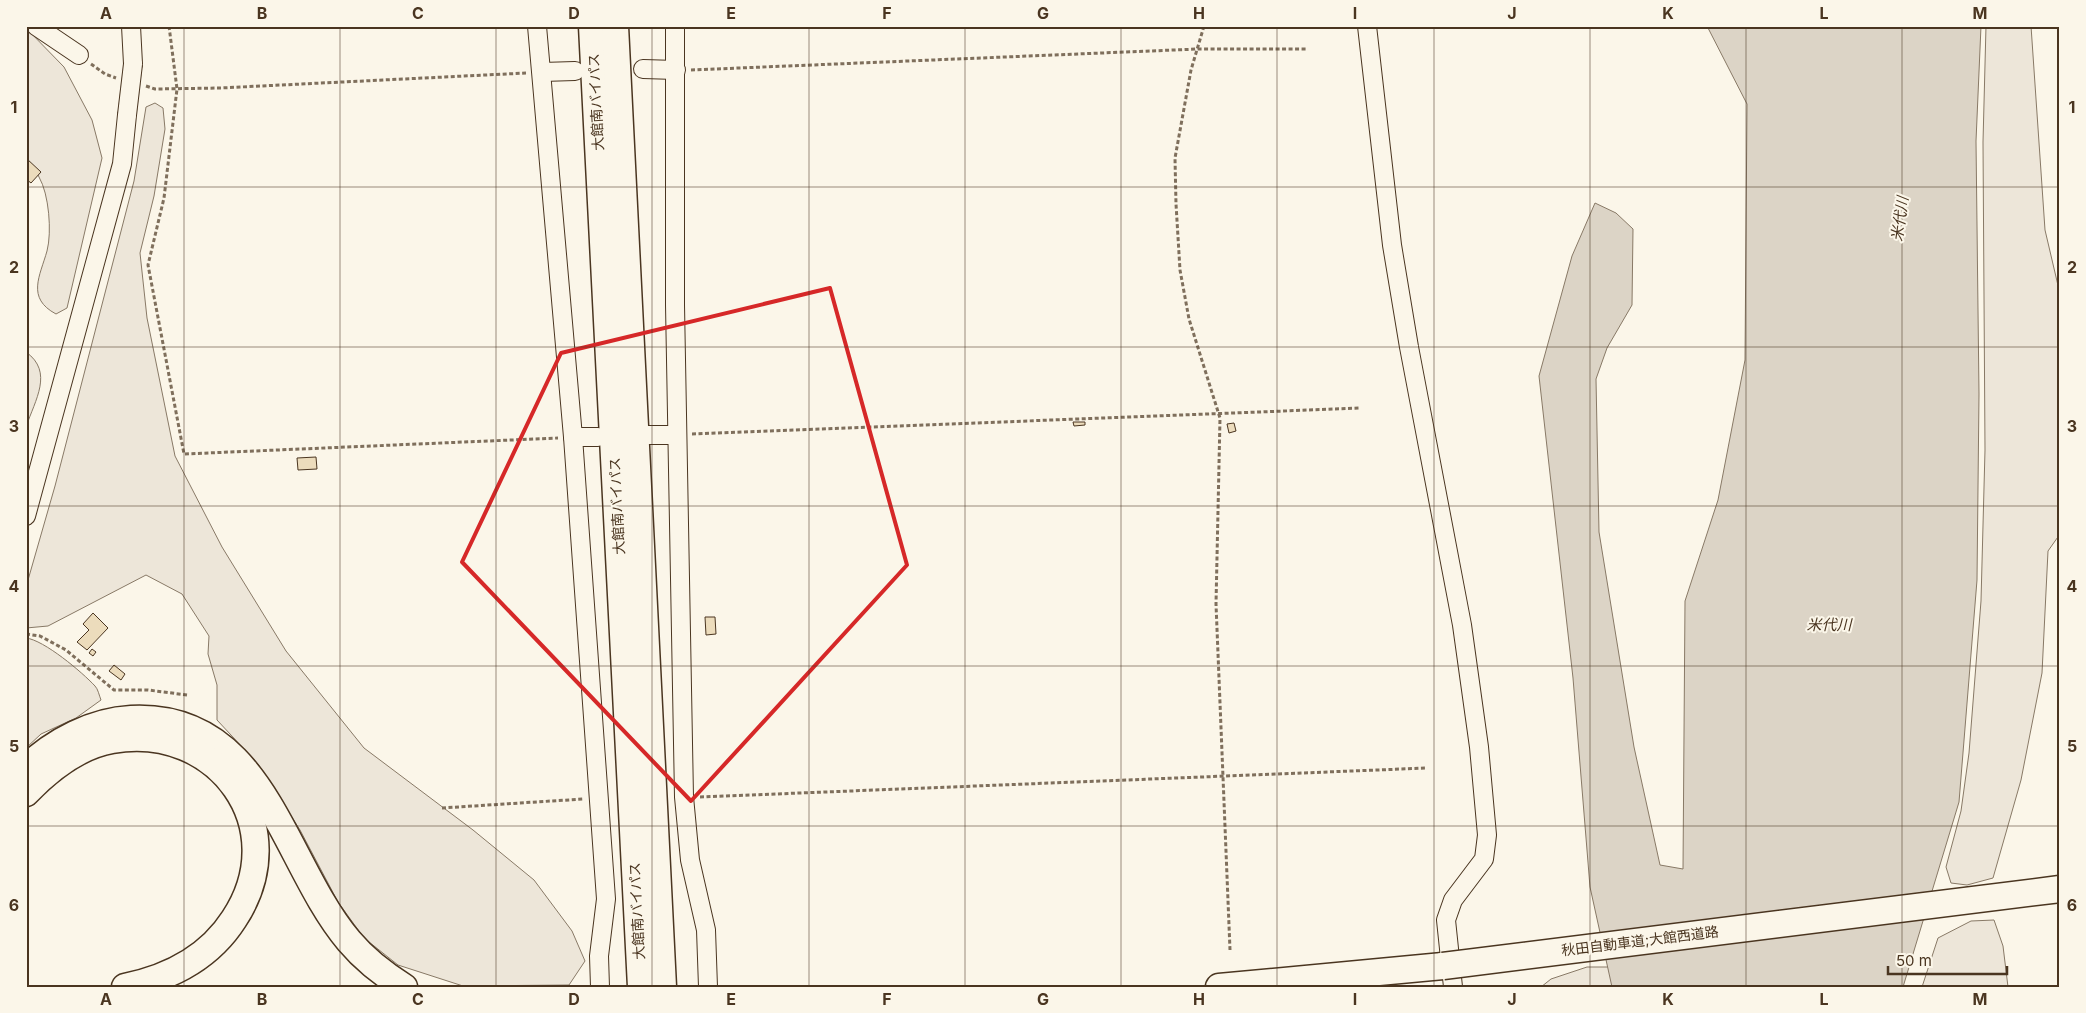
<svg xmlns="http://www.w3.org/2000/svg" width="2086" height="1013" font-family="Inter,'Noto Sans JP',sans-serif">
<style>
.green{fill:#ede6d9;stroke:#887966}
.water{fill:#dcd4c6;stroke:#887966}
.building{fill:#ecdcbc;stroke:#4a3520}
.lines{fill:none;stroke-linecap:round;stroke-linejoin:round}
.minor-casing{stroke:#4a3520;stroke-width:20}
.highway-casing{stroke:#4a3520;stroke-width:29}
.path{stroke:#7f6f5c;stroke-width:3;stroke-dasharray:4 2.5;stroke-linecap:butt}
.minor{stroke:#fbf6e9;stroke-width:18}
.highway{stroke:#fbf6e9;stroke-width:26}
.minor-bridge-casing{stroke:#4a3520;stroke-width:20;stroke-linecap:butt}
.highway-bridge-casing{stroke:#4a3520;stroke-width:29;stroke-linecap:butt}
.minor-bridge{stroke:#fbf6e9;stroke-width:18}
.highway-bridge{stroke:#fbf6e9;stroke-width:26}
.marked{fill:none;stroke:#d62828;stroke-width:4;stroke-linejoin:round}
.grid{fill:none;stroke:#4a3520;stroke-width:1;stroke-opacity:0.55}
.labels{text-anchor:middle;stroke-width:4;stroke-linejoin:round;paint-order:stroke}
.street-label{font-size:14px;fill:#4a3520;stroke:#fbf6e9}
.water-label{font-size:15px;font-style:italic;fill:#4a3520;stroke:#fbf6e9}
.neatline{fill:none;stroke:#4a3520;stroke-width:2}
.grid-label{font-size:16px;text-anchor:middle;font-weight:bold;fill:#4a3520}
</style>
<rect width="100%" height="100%" fill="#fbf6e9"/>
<g class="green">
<path d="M1986 26H2031L2045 230 2060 294V534L2048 551 2042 673 2021 780 1993 878 1967 885 1951 883 1946 867 1961 811 1969 753 1981 601 1985 450 1983 142Z"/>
<path d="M26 28 64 67 92 120 102 158 67 308 56 314C26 298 40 276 47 251 52 232 49 194 39 177 36 169 27 162 26 154 23 113 26 69 26 28Z"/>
<path d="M155 103 163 108 165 129 154 196 140 253 147 318 175 456 222 547 286 651 364 748 473 830 534 880 572 931 585 961 569 985 463 986 398 965 364 938 338 902 300 830 258 764 217 720V685L208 654 209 636 182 594 146 575 48 626 26 628V587L55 486 134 181 146 107Z"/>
<path d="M26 352C54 372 35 400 26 427Z"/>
<path d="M26 638C44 640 82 672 95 686 98 689 99 695 101 700L76 718 41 734 26 748Z"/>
<path d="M1994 920 2003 946 2008 987H1922L1938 938 1971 921Z"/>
<path d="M1587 967H1615L1620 987H1541L1551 979Z"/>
</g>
<path class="water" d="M1707 26H1981L1976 141 1979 394 1977 580 1959 802 1903 987H1612L1590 887 1573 678 1539 376 1572 256 1595 203 1616 213 1633 229 1632 305 1607 348 1596 379 1599 532 1634 747 1660 865 1683 869 1685 601 1718 500 1745 360 1747 104Z"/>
<g class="building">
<path d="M26 158 41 172 31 183 26 179Z"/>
<path d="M1073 422H1085V425L1074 426Z"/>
<path d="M1234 423 1236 431 1229 433 1227 424Z"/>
<path d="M316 457 317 469 298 470 297 458Z"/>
<path d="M93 613 108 628 87 650 77 642 89 630 83 624Z"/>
<path d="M705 617H715L716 634 706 635Z"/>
<path d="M92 649 96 652 93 656 89 653Z"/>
<path d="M114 665 125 674 121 680 109 671Z"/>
</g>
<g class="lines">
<g class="minor-casing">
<g id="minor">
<path d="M36 26 79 55"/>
<path d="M131 26 133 64"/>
<path d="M537 26 573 437 606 899 599 956 600 987"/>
<path d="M675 26V305L684 797 690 860 706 930 708 987"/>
<path d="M1367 26 1392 245 1409 347 1462 625 1479 747 1487 835 1484 859 1453 900 1446 920 1453 987"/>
<path d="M643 69 676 70"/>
<path d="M542 72 575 71"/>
<path d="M648 435H677"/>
<path d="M573 437H598"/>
<path d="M26 516 122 164 127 115"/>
</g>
</g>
<g class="highway-casing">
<g id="highway">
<path d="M592 26 641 987"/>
<path d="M615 26 663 987"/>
<path d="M26 768C54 741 93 721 131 719 264 712 282 862 349 941 365 960 383 974 404 987"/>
<path d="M26 793C50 768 78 746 112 740 218 721 295 827 234 919 209 958 169 978 125 987"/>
<path d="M1219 987 1443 966"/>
</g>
</g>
<g class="path">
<path d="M169 26 177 89 164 198 148 265 184 454 558 438"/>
<path d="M1204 26 1191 70 1175 158 1176 204 1180 270 1189 319 1220 418 1216 604 1230 950"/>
<path d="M91 64 105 74 116 78"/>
<path d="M691 70 1198 49H1308"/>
<path d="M146 86 155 89 220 88 526 73"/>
<path d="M692 434 1361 408"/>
<path d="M26 634 40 636 66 650 114 690H148L187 695"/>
<path d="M700 797 1427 768"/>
<path d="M442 808 583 799"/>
</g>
<use href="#minor" class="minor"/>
<use href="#highway" class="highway"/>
<g class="minor-bridge-casing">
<path id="minor-bridge" d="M127 115 133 64"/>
</g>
<g class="highway-bridge-casing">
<path id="highway-bridge" d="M1443 966 2060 889"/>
</g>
<use href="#minor-bridge" class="minor-bridge"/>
<use href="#highway-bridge" class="highway-bridge"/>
</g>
<path class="marked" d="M830 288 907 565 691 801 462 562 561 353Z"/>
<path class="grid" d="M184 26V987M340 26V987M496 26V987M652 26V987M809 26V987M965 26V987M1121 26V987M1277 26V987M1434 26V987M1590 26V987M1746 26V987M1902 26V987M26 187H2060M26 347H2060M26 506H2060M26 666H2060M26 826H2060"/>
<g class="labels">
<g class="street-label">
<text transform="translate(596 102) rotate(-93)" y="5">大館南バイパス</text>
<text transform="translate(617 506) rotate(-93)" y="5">大館南バイパス</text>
<text transform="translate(637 911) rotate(-93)" y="5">大館南バイパス</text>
<text transform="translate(1640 941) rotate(-7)" y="5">秋田自動車道;大館西道路</text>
</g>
<g class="water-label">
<text transform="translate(1900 219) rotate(-82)" y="5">米代川</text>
<text x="1829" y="630">米代川</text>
</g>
</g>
<rect width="2086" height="1013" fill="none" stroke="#fbf6e9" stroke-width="55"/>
<path d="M1888 966v8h119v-8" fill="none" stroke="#4a3520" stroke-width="2.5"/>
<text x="1896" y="966" font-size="15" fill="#4a3520" stroke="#fbf6e9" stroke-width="4" paint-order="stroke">50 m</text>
<rect x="28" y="28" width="2030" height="958" class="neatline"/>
<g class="grid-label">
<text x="106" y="19">A</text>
<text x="262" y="19">B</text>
<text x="418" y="19">C</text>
<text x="574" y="19">D</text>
<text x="731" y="19">E</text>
<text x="887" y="19">F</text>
<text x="1043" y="19">G</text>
<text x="1199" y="19">H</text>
<text x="1355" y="19">I</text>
<text x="1512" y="19">J</text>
<text x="1668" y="19">K</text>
<text x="1824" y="19">L</text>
<text x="1980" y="19">M</text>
<text x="14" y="113">1</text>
<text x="2072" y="113">1</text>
<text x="14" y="273">2</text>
<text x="2072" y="273">2</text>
<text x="14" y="432">3</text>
<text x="2072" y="432">3</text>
<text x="14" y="592">4</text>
<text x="2072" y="592">4</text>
<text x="14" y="752">5</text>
<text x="2072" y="752">5</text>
<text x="14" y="911">6</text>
<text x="2072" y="911">6</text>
<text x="106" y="1005">A</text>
<text x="262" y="1005">B</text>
<text x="418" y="1005">C</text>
<text x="574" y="1005">D</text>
<text x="731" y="1005">E</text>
<text x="887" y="1005">F</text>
<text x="1043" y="1005">G</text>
<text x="1199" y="1005">H</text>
<text x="1355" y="1005">I</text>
<text x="1512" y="1005">J</text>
<text x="1668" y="1005">K</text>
<text x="1824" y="1005">L</text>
<text x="1980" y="1005">M</text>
</g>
</svg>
